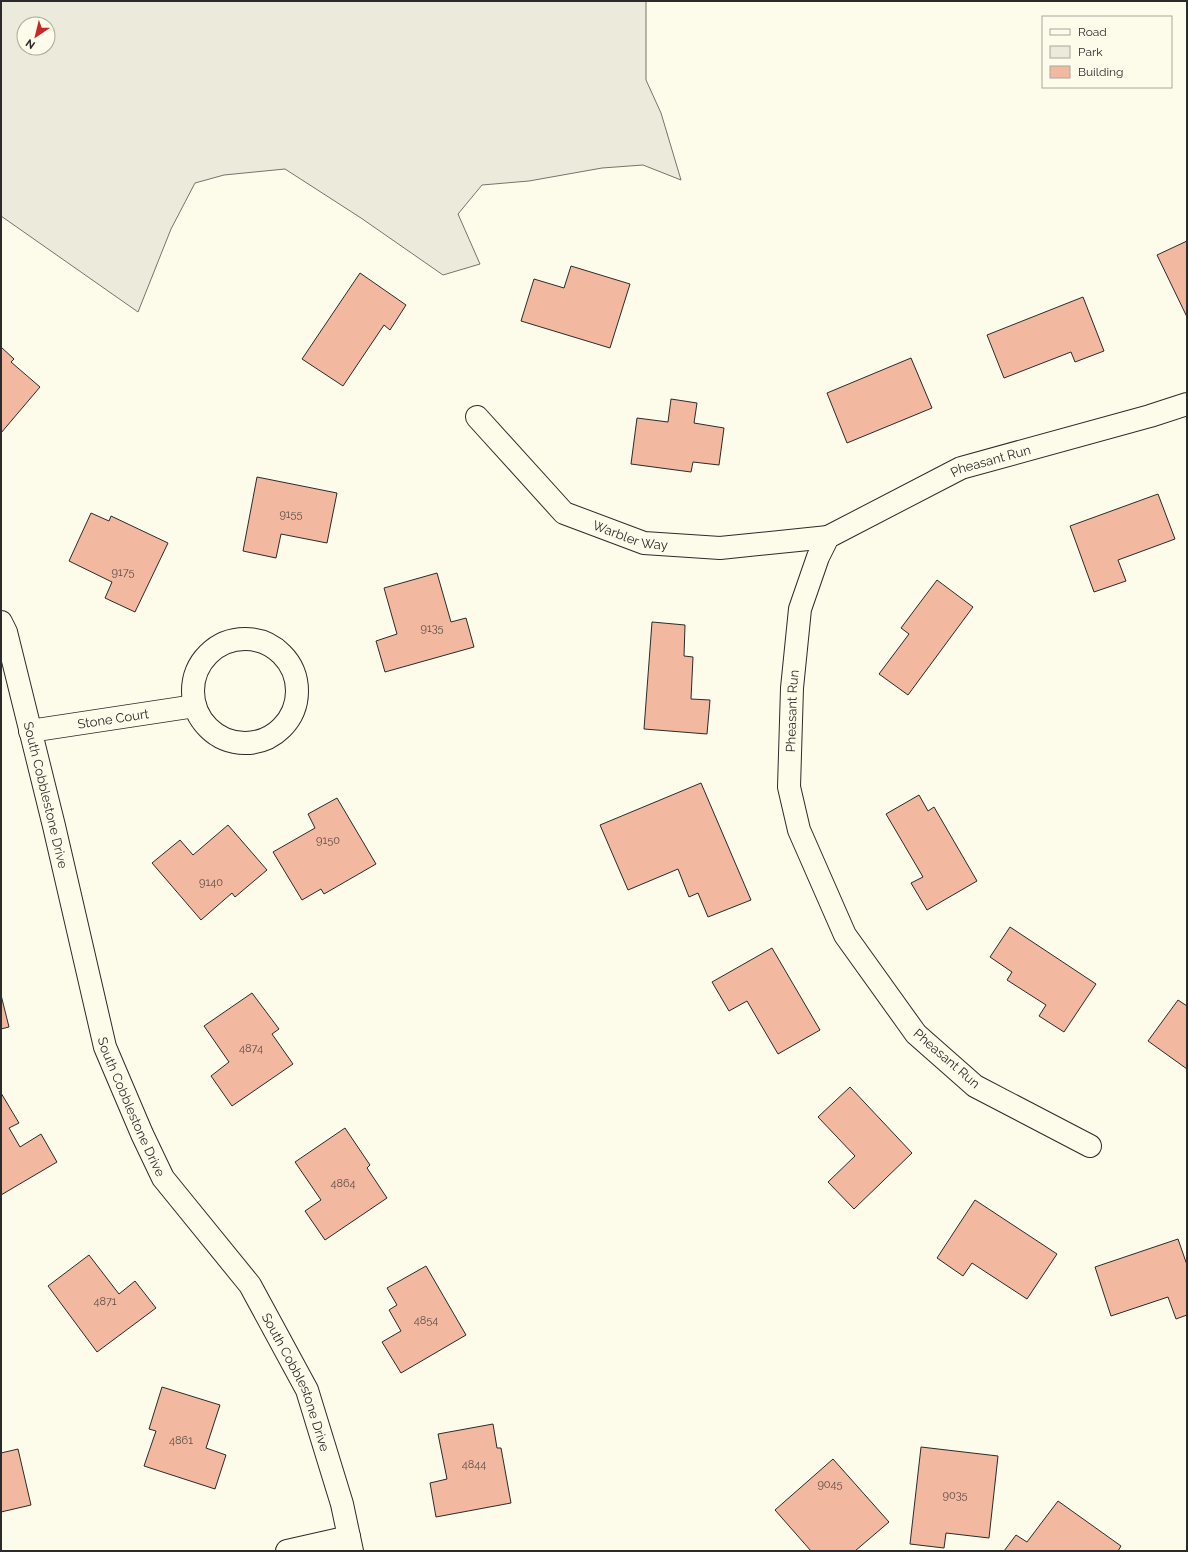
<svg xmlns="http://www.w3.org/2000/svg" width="1188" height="1552" font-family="Raleway,sans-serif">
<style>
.green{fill:#ecebdb;stroke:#74746e;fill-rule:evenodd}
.building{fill:#f2b8a0;stroke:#2b2b2b}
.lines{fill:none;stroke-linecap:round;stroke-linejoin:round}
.street-casing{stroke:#2b2b2b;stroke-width:24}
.street{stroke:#fdfbea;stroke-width:22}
.labels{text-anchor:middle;stroke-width:3;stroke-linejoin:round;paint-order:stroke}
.number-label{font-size:11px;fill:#5d4e48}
.street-label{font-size:13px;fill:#2b2b2b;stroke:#fdfbea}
</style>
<rect width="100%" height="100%" fill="#fdfbea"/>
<path class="green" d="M1 1H646V80L661 113 681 180 643 165 602 168 529 181 482 185 458 214 480 264 443 275 361 218 285 169 224 175 195 183 171 229 138 312 1 216ZM24 24H48V48H24Z"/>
<g class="building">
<path d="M1187 241V317L1157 255Z"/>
<path d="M571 266 630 284 610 348 521 321 534 279 564 288Z"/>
<path d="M360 273 406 305 390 330 384 325 343 386 302 359Z"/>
<path d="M1083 297 1104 351 1075 362 1071 352 1004 378 987 335Z"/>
<path d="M1 347 14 359 11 362 40 387 1 433Z"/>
<path d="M911 358 932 408 847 443 827 393Z"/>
<path d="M671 399 697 403 694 423 724 428 719 465 693 462 691 472 631 464 637 418 668 422Z"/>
<path d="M257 477 337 493 327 543 281 534 276 558 243 551Z"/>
<path d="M1158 494 1175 539 1118 560 1126 581 1094 592 1070 526Z"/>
<path d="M91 513 109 521 111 516 168 543 135 612 105 598 112 582 69 561Z"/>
<path d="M437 573 451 622 466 618 474 647 385 672 376 641 397 634 384 588Z"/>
<path d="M937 580 973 607 908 695 879 674 909 634 901 628Z"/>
<path d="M652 622 685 625 684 656 693 657 691 699 710 700 707 734 644 729Z"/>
<path d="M701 783 751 900 708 917 698 893 689 897 678 869 628 890 600 825Z"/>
<path d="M919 795 928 811 934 807 977 881 927 910 911 883 923 877 886 814Z"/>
<path d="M337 798 376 864 324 894 321 889 302 900 273 852 315 828 308 814Z"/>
<path d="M228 825 267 870 235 897 232 893 201 920 152 863 180 840 193 855Z"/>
<path d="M1010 927 1096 984 1064 1032 1039 1016 1046 1005 1007 980 1012 972 990 957Z"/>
<path d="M772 948 820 1030 778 1054 747 1001 729 1011 712 982Z"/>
<path d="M252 993 279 1029 272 1034 293 1064 232 1106 211 1076 229 1062 204 1026Z"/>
<path d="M1 995 9 1027 1 1029Z"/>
<path d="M1178 1000 1187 1006V1069L1148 1041Z"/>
<path d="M850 1087 912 1153 854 1209 828 1182 855 1156 818 1117Z"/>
<path d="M1 1093 19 1123 9 1128 20 1147 41 1134 57 1162 1 1195Z"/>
<path d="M345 1128 370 1165 367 1168 387 1198 325 1240 305 1211 321 1200 295 1162Z"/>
<path d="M975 1200 1057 1254 1027 1299 972 1263 963 1276 937 1258Z"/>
<path d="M1178 1239 1187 1265V1315L1176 1319 1168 1297 1111 1316 1095 1267Z"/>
<path d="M89 1255 119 1294 135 1281 156 1308 97 1352 48 1286Z"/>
<path d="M426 1266 466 1335 401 1373 382 1342 401 1331 389 1310 397 1305 387 1288Z"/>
<path d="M162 1387 220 1405 206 1448 226 1455 215 1489 144 1466 156 1431 149 1429Z"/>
<path d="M493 1424 497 1448H501L511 1503 436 1517 430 1483 447 1479 438 1434Z"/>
<path d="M921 1447 998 1456 989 1538 946 1533 944 1548 910 1544Z"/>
<path d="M18 1449 31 1505 1 1512V1453Z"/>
<path d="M833 1459 889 1522 855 1551H811L775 1510Z"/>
<path d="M1058 1501 1121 1546 1118 1551H1004L1016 1535 1027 1542Z"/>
</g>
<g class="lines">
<g class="street-casing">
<g id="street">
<path id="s1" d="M477 417 564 513 644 543 720 548 828 537"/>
<path id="s2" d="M1 622 6 632 54 826 105 1047 142 1134 163 1178 250 1285 307 1390 342 1504 352 1551"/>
<circle cx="245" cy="691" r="52"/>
<path id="s3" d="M30 731 195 706"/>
<path id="s4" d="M1090 1146 975 1086 916 1034 845 935 799 830 789 787 792 688 800 609 818 557 828 537 961 468 1150 416 1187 404"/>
<path d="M287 1551 349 1537"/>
</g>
</g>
<use href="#street" class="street"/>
</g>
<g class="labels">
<g class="number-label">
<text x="291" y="518">9155</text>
<text x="123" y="576">9175</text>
<text x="432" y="632">9135</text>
<text x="328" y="844">9150</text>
<text x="211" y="886">9140</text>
<text x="251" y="1052">4874</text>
<text x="343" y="1187">4864</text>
<text x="105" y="1305">4871</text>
<text x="426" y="1324">4854</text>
<text x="181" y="1444">4861</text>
<text x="474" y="1468">4844</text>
<text x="830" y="1488">9045</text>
<text x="955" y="1499">9035</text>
</g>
<g class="street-label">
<text dy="5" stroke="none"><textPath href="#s4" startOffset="925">Pheasant Run</textPath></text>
<text dy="5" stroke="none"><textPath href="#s1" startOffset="200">Warbler Way</textPath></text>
<text dy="5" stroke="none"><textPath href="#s4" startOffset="565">Pheasant Run</textPath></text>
<text dy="5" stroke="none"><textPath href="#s3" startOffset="84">Stone Court</textPath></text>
<text dy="5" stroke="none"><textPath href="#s2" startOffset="179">South Cobblestone Drive</textPath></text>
<text transform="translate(947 1058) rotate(41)" y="5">Pheasant Run</text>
<text dy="5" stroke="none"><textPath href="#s2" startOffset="503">South Cobblestone Drive</textPath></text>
<text dy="5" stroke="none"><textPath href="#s2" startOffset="827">South Cobblestone Drive</textPath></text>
</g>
</g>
<rect width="1188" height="1552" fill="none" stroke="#2b2b2b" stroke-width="4"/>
<rect x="1042" y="16" width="130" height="72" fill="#fdfbea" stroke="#a9a89e"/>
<rect x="1050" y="29" width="20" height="6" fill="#fdfbea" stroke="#a9a89e"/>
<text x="1078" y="36" font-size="12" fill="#2b2b2b">Road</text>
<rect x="1050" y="46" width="20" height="12" fill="#ecebdb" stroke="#a9a89e"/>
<text x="1078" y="56" font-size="12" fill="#2b2b2b">Park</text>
<rect x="1050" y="66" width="20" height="12" fill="#f2b8a0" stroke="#a9a89e"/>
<text x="1078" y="76" font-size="12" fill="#2b2b2b">Building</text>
<g transform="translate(36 36) rotate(215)"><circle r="19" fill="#fdfbea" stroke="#a9a89e"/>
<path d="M0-3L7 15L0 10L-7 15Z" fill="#c62828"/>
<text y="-6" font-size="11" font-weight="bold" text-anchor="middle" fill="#2b2b2b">N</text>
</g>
</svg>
